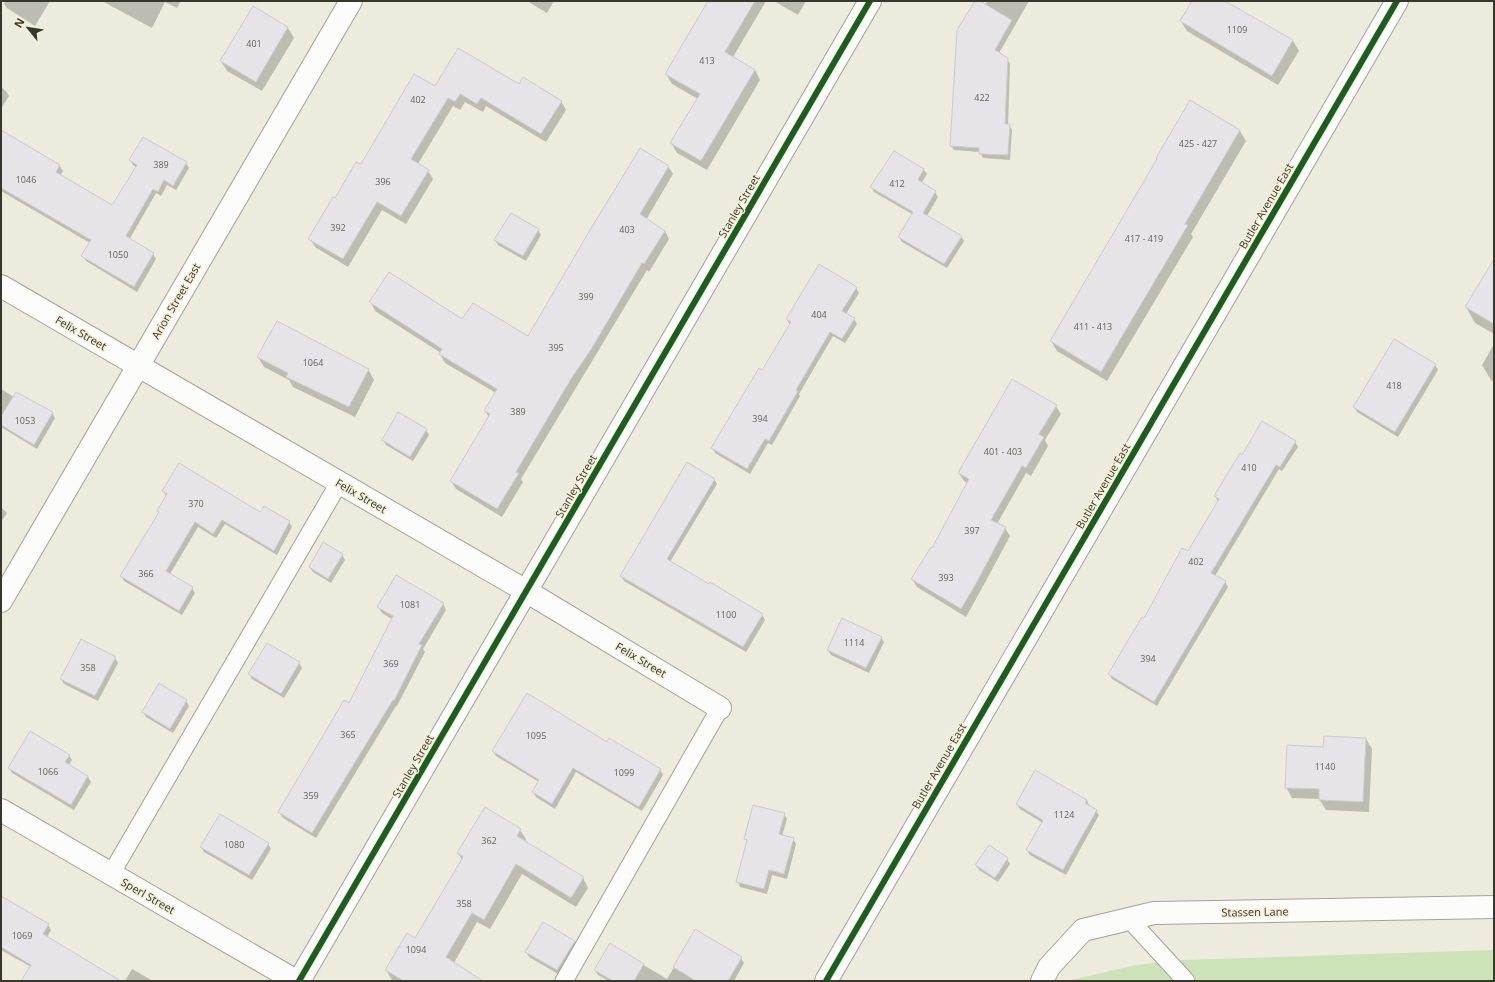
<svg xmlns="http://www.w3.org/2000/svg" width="1495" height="982" font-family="'Open Sans',sans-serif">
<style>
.green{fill:#cbe3b7}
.shadow{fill:#0003}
.building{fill:#e6e4e6;stroke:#cbcbc9}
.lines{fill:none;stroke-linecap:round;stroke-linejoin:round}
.service-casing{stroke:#a4a298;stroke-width:19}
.minor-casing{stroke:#a4a298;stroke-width:24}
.tertiary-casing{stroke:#a4a298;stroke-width:24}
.service{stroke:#fcfcfa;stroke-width:17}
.minor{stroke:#fcfcfa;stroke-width:22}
.tertiary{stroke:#fcfcfa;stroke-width:22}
.cycleway-casing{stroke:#f3f0d7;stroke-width:8}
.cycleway{stroke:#1b5e20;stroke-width:6}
.labels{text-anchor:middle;stroke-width:3;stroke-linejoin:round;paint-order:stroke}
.number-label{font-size:9px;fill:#64625b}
.street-label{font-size:11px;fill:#38372d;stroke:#f3f0d7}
</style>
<rect width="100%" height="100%" fill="#edebdd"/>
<path class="green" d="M1494 950V981H1067L1136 965 1184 960Z"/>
<g class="shadow">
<path d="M5 1H50L35 26 7 8 4 4Z"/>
<path d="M102 1H181L177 8 165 2 152 28Z"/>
<path d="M527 1H554L547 13Z"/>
<path d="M709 1H766L733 57 755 70 760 80 707 170 677 153 671 143 698 99 672 84 666 74Z"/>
<path d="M774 1H806L798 15Z"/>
<path d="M976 1 985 5 987 1H1029L999 53 1007 59 1010 64 1008 125H1009L1012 130 1010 160 983 158 980 152 954 150 951 146Z"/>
<path d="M1193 1H1222L1293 41 1299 51 1278 85 1187 31 1181 21Z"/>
<path d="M253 7 288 28 294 38 262 91 227 71 221 61Z"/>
<path d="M519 85 561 101 566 110 546 142 486 106 483 112 465 102 460 110 453 106 418 164 428 171 433 179 406 224 382 210 348 267 315 247 310 239 335 199 361 165 436 88Z"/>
<path d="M1 87 6 91 9 96 1 109Z"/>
<path d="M1190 101 1240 131 1246 141 1191 234 1193 237 1107 381 1057 351 1051 341 1158 160Z"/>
<path d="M144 138 186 163 189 168 176 190 167 185 161 196 156 193 129 240 153 254 156 259 137 292 86 261 83 256 90 243 1 191V174L20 142 60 166 63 171 60 176 112 207 136 167 133 165 130 160Z"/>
<path d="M668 166 673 174 646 220 665 231 669 239 649 272 647 270 521 479 523 482 502 517 456 489 451 481 489 417 485 411 496 393 445 363 440 354 441 353 375 311 371 302 462 321 528 338Z"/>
<path d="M924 170 927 174 921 184 935 192 938 197 927 216 961 236 964 241 947 268 902 242 899 237 912 214 874 192 871 187Z"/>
<path d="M538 230 541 235 526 261 498 245 495 240Z"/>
<path d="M1494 286V334L1475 323 1466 307Z"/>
<path d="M856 288 859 293 846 314 854 319 857 324 845 343 833 336 799 394 800 396 772 445 768 443 750 474 715 453 713 448 762 371 790 325 787 319Z"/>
<path d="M1394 340 1435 365 1438 370 1398 437 1357 412 1354 407Z"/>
<path d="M1494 344V382L1491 380 1482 365Z"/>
<path d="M258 357 368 369 374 380 355 417 293 387 289 380 264 367Z"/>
<path d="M1 389 14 397 27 398 52 413 55 418 37 449 1 427Z"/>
<path d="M1056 406 1061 414 1045 440 1048 446 1031 476 1026 473 997 524 1005 528 1010 536 981 590 966 617 917 587 912 579 933 549 968 483 964 481 959 473Z"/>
<path d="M426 430 429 435 413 461 386 445 383 440Z"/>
<path d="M1295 442 1298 447 1282 471 1279 469 1215 576 1225 582 1228 587 1157 706 1112 679 1109 674 1188 553 1218 501 1215 496 1242 456Z"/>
<path d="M714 479 717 484 670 562 762 615 765 620 746 652 624 581 621 576Z"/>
<path d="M163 491 260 514 289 522 292 527 277 555 225 524 216 538 198 527 170 574 192 588 195 593 182 615 124 581 121 576 159 513 166 496Z"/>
<path d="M1 507 7 513 1 522Z"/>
<path d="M342 555 345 560 331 583 313 572 310 567Z"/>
<path d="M443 603 446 610 423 649 425 652 397 706H396L316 838 283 818 279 812 349 704 393 620 382 613 378 607Z"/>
<path d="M881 637 884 642 869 673 831 655 828 650Z"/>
<path d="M115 658 118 663 98 701 64 684 61 679Z"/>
<path d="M299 663 302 668 284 698 252 679 249 674Z"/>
<path d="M186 701 189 706 173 733 146 717 143 712Z"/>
<path d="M1366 739 1372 749 1369 812 1326 810 1319 799 1292 798 1286 787 1324 748Z"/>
<path d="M610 740 660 770 663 775 642 811 576 772 555 809 536 797 533 792 539 782 496 756 493 751 608 743Z"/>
<path d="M69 755 72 760 69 765 88 777 91 782 74 810 12 773 9 768Z"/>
<path d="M1035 771 1087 800 1089 806 1096 811 1099 815 1066 875 1030 855 1027 850 1043 823 1020 809 1017 804Z"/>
<path d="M784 814 787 819 782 836 793 839 796 844 787 879 772 875 767 894 740 887 738 882 748 843 745 838Z"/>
<path d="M520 830 526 839 525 842 583 878 588 888 576 907 522 874 490 929 477 922 454 963 481 981 392 980 386 970 416 939 462 860 458 853Z"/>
<path d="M268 844 271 849 252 880 204 852 201 847Z"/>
<path d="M989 847 1007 859 1010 864 998 882 979 870 976 865Z"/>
<path d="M1 897 48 925 51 930 47 937 111 981H39L31 967 1 950Z"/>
<path d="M696 931 741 958 744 963 734 981H609L598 975 595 970 610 945 667 979Z"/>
<path d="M574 942 577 947 560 975 529 957 526 952Z"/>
<path d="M132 969 153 981H125Z"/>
</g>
<g class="building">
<path d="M708 1H755L725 52 755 70 701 161 670 143 700 94 665 74Z"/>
<path d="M975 1H980L1012 20 995 50 1008 58 1005 124H1010L1008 155 979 154V148L950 146 957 30Z"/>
<path d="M1192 1H1225L1293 40 1272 76 1180 21Z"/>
<path d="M253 6 288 27 256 82 220 61Z"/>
<path d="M458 48 519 84 523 77 562 101 541 134 481 98 477 104 460 94 455 102 448 98 411 159 429 170 401 216 377 202 343 259 308 239 333 197 335 198 356 162 361 164 414 74 435 86Z"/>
<path d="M1190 100 1240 130 1185 224 1188 225 1101 372 1050 341 1157 159 1156 158Z"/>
<path d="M1 130 60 165 56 172 112 205 137 165 129 160 143 137 187 162 173 186 164 180 158 192 153 189 126 236 154 253 134 287 81 256 91 240 1 188Z"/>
<path d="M640 148 669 166 640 214 665 231 644 264 642 263 592 348 571 379 516 472 519 473 497 509 450 481 490 414 484 411 497 389 439 354 442 349 369 302 389 272 462 319 473 303 528 336 590 230Z"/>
<path d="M894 151 924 169 918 180 936 191 923 213 962 236 944 264 898 237 913 212 870 187Z"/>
<path d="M511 213 539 229 523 256 494 240Z"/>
<path d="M1494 259V324L1465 307Z"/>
<path d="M819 264 857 287 842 311 855 318 842 339 830 332 796 390 798 391 769 441 765 439 747 469 711 448 759 368 762 370 791 322 786 319Z"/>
<path d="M277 321 369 369 349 407 286 377 288 373 257 357Z"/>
<path d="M1394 339 1436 364 1395 432 1353 407Z"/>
<path d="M1012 379 1057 405 1039 434 1044 437 1026 468 1022 466 991 520 1006 527 977 582 961 609 911 579 931 547 932 548 969 479 958 473Z"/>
<path d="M16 392 53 412 34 445 1 425V416Z"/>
<path d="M398 412 427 429 410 457 382 440Z"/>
<path d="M1262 421 1296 441 1280 467 1276 465 1211 573 1226 581 1154 702 1108 674 1142 617 1144 618 1182 548 1188 551 1219 499 1214 496 1240 453 1242 455Z"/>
<path d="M687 462 715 479 667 559 709 584 710 582 763 614 743 647 620 576Z"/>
<path d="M179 463 260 512 264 506 290 521 274 551 222 520 213 534 195 522 166 571 193 587 179 611 120 576 159 512 157 511 167 494 162 491Z"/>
<path d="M323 542 343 554 328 579 309 567Z"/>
<path d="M396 575 444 603 419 644 422 645 394 701 393 700 312 833 278 812 344 700 349 703 393 616 377 607Z"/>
<path d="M842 618 882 637 866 668 827 650Z"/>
<path d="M81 639 116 657 95 696 60 679Z"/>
<path d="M267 643 300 662 281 694 248 674Z"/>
<path d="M159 683 187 700 170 729 142 712Z"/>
<path d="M527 693 607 742 609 738 661 769 639 807 573 768 552 804 532 792 539 780 492 751Z"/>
<path d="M30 731 70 755 65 762 88 776 71 805 8 768Z"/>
<path d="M1324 736 1366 738 1363 802 1319 800V789L1285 788 1287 745 1323 747Z"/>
<path d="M1035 770 1087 800 1085 803 1097 810 1063 870 1026 850 1043 820 1016 804Z"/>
<path d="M753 805 785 813 779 834 794 838 784 874 769 870 764 889 736 882 747 840 744 839Z"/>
<path d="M485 807 521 829 517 836 584 877 571 898 516 864 484 920 472 913 446 957 483 981H404L385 970 407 933 415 938 463 857 457 853Z"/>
<path d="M220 814 269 843 249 875 200 847Z"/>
<path d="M989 845 1008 858 995 878 975 865Z"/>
<path d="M1 896 49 924 43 934 121 981H21L31 965 1 947Z"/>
<path d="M543 922 575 941 557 970 525 952Z"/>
<path d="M695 929 742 957 728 981H696L673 967Z"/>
<path d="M610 943 644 964 634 981H613L594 970Z"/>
</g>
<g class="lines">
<g class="service-casing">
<g id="service">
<path d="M111 874 339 483"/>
<path d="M1129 919 1186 981"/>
<path d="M564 981 720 708"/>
</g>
</g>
<g class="minor-casing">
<g id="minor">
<path d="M1 286 526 591 720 708"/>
<path d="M1 601 351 1"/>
<path d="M1 810 296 981"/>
<path d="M299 981 870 1"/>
<path d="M1042 981 1049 967 1083 930 1154 913 1494 907"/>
</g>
</g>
<g class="tertiary-casing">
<path id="tertiary" d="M826 981 1397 1"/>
</g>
<use href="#service" class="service"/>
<use href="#minor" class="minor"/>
<use href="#tertiary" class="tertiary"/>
<g class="cycleway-casing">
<g id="cycleway">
<path d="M299 981 870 1"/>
<path d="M826 981 1397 1"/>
</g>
</g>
<use href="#cycleway" class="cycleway"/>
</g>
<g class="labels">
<g class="number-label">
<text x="1237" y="33">1109</text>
<text x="254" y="47">401</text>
<text x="707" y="64">413</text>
<text x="982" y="101">422</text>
<text x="418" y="103">402</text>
<text x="1198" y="147">425 - 427</text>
<text x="161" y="168">389</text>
<text x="26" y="183">1046</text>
<text x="383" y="185">396</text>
<text x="897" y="187">412</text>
<text x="338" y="231">392</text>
<text x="627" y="233">403</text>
<text x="1144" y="242">417 - 419</text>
<text x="118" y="258">1050</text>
<text x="586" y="300">399</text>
<text x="819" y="318">404</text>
<text x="1093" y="330">411 - 413</text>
<text x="556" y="351">395</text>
<text x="313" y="366">1064</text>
<text x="1394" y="389">418</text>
<text x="518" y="415">389</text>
<text x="760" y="422">394</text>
<text x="25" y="424">1053</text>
<text x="1003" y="455">401 - 403</text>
<text x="1249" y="471">410</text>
<text x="196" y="507">370</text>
<text x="972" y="534">397</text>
<text x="1196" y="565">402</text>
<text x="146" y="577">366</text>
<text x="946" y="581">393</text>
<text x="410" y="608">1081</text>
<text x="726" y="618">1100</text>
<text x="854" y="646">1114</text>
<text x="1148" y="662">394</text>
<text x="391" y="667">369</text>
<text x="88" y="671">358</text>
<text x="348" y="738">365</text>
<text x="536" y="739">1095</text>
<text x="1325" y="770">1140</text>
<text x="48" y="775">1066</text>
<text x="624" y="776">1099</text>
<text x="311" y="799">359</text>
<text x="1064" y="818">1124</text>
<text x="489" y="844">362</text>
<text x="234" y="848">1080</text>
<text x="464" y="907">358</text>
<text x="22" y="939">1069</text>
<text x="416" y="953">1094</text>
</g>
<g class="street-label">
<text transform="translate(739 206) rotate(-60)" y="4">Stanley Street</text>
<text transform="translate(1266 206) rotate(-60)" y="4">Butler Avenue East</text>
<text transform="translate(176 301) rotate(-60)" y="4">Arion Street East</text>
<text transform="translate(81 333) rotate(30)" y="4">Felix Street</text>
<text transform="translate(576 486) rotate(-60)" y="4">Stanley Street</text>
<text transform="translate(1103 486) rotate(-60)" y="4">Butler Avenue East</text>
<text transform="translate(361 496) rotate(30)" y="4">Felix Street</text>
<text transform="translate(641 660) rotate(31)" y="4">Felix Street</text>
<text transform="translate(413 766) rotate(-60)" y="4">Stanley Street</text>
<text transform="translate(939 766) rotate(-60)" y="4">Butler Avenue East</text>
<text transform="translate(148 896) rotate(30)" y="4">Sperl Street</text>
<text transform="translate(1255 912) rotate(-1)" y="4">Stassen Lane</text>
</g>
</g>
<rect width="1495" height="982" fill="none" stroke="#38372d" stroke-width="4"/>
<g transform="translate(28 28) rotate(300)" stroke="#f3f0d7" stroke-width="3" paint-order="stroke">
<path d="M0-3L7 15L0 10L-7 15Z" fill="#38372d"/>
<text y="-6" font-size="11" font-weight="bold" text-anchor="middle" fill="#38372d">N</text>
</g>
</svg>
